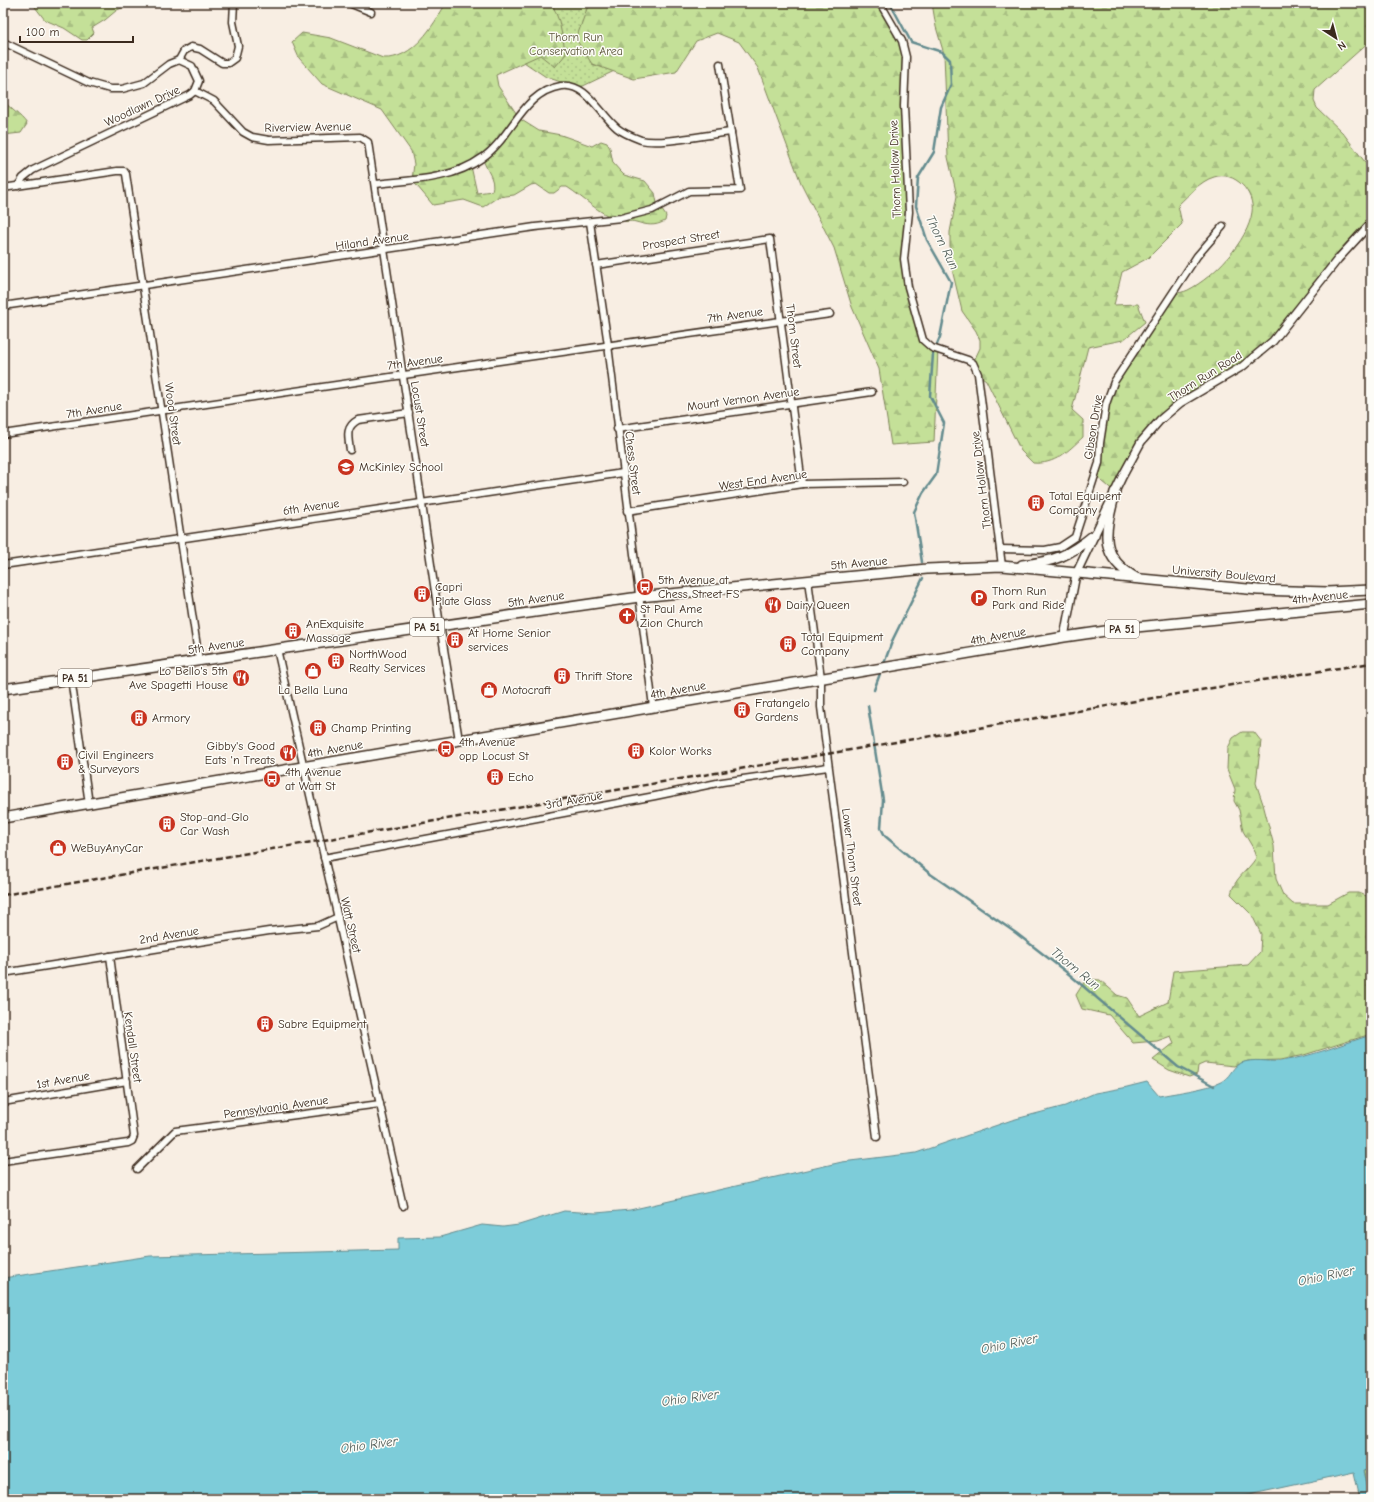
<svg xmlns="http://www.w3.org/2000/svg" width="1374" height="1502" font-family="'Comic Neue',sans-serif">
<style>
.grass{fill:url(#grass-dots);stroke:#80855b}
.forest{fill:url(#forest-firs);stroke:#80855b;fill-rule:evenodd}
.wetland{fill:url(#wetland-marsh);stroke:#80855b}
.water{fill:#7dccd9;stroke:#638b8e}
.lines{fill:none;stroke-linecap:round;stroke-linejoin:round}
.stream{stroke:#638b8e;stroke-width:2.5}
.minor-casing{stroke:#3b2a1e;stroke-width:9}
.tertiary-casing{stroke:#3b2a1e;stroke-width:10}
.primary-casing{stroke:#3b2a1e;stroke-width:12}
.minor{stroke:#fdfcf7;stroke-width:6}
.tertiary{stroke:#fdfcf7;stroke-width:7}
.primary{stroke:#fdfcf7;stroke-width:9}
.rail{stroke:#3b2a1e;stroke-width:2.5;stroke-dasharray:6 3;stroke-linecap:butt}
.labels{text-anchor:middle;stroke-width:3;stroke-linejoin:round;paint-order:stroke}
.shield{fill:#fdfcf7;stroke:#75695f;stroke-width:1}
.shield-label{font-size:11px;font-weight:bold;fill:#3b2a1e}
.park-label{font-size:12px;fill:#5d583c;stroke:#fdfcf7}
.street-label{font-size:12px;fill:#3b2a1e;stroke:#fdfcf7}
.poi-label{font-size:12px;fill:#3b2a1e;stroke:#fdfcf7;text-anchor:start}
.water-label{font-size:13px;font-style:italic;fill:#4f5b56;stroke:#fdfcf7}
</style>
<defs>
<pattern id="grass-dots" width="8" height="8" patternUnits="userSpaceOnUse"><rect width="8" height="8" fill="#c4e098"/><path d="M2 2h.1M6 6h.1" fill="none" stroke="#a9c083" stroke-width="1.8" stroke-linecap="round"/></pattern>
<pattern id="forest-firs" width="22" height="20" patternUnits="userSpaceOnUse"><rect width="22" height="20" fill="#c4e098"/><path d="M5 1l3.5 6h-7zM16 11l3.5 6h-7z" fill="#a9c083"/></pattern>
<pattern id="wetland-marsh" width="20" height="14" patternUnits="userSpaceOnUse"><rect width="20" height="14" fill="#c4e098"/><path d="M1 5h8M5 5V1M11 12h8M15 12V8" fill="none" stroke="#a9c083"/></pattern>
</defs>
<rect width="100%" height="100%" fill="#f8eee3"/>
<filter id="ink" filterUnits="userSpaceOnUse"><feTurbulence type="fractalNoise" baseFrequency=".025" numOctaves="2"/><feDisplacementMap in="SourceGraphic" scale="8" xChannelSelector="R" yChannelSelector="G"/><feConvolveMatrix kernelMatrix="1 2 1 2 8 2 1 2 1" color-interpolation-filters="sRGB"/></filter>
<g filter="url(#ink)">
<path class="grass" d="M437 3H755L579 88 546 77Z"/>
<g class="forest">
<path d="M32 3H134L117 10 105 20 92 28 94 33 87 40H82L64 28 45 20Z"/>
<path d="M446 3H552L559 21 566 54 555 67 540 55 496 75 498 86 520 119 539 131 561 135 592 146 601 141 607 143 610 148 613 163 620 171 624 175 645 181 655 193 657 203 666 216 665 221C654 227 647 225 636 222 630 220 624 223 618 220 598 213 584 198 567 187H562L554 193H549L536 184 531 185 514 195 498 197 483 207 464 200 433 205 412 180 414 164 411 151 382 110 322 84 299 58 292 42 302 33 331 38 383 58C413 60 433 26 446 3ZM483 158C485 170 496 178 492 191L477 193 471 166Z"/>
<path d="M589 3H880L905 50 908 177 904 259 923 340 938 350 934 442 891 445 879 369 852 307 834 248 801 183 758 68 739 42 717 33 696 41 676 72 634 79 592 64 576 39Z"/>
<path d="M932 3H1371V40L1315 90 1314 101 1317 108 1343 133 1371 170V223L1261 353 1205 387 1151 430 1115 492 1096 476 1109 393 1173 294C1178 293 1184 292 1188 290 1214 277 1248 241 1252 212 1255 193 1235 170 1214 177 1200 181 1189 195 1178 205L1182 224 1148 258 1122 272 1114 305 1138 304 1145 322 1123 340 1088 347 1072 410 1083 420V437C1068 451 1055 465 1033 463L1021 451 986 380 978 374 973 363 980 348V340L976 331 962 311 950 261V232L957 196 948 157 944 54 936 27Z"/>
<path d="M3 100C10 109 21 115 27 124L21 133 3 135Z"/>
<path d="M1242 732H1254L1261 741 1256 783 1263 804 1274 846 1276 879 1283 895 1293 904H1328L1348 893H1359L1369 897 1371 901V915L1366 936 1371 950V1034L1304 1055 1280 1060 1248 1061 1234 1066 1205 1063 1198 1066 1197 1074 1189 1077 1169 1070 1153 1060 1174 1043 1171 1036 1157 1041 1133 1043 1109 1015 1082 1009 1076 995 1086 979 1100 980 1117 995 1127 998 1139 1016 1168 1002 1173 971 1248 965 1260 952 1261 934 1252 915 1231 894C1235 877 1247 872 1256 858L1253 848 1243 831 1239 810 1234 801 1235 789 1227 769 1228 748 1233 738Z"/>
</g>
<path class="wetland" d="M1371 1469V1488L1367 1489 1369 1499H1360L1358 1491 1367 1489 1363 1471Z"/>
<path class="water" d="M1371 1035V1469L1363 1471 1369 1499H1360L1354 1472 1230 1499H3V1278L150 1256 398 1250V1238L440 1237 482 1225 503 1227 519 1225 564 1211 596 1213 630 1210 842 1162 916 1153 1012 1120 1065 1106 1095 1093 1123 1088 1147 1082 1159 1096C1174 1093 1214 1088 1224 1080 1231 1075 1233 1066 1241 1063 1254 1058 1267 1062 1280 1061 1311 1057 1342 1044 1371 1035Z"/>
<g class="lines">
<g class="stream">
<path d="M890 3 911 42 942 52 950 60 951 85 941 107 934 152 918 178 916 206 927 240 951 282 940 337 933 354 930 396 944 423 936 475 923 493 914 512 922 562"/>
<path d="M883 666 893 639 923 578"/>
<path d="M874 690 881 671"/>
<path d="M868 706 883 800 881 828 885 836 929 873 1016 933 1070 975 1178 1067 1214 1086"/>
</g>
<g class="minor-casing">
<g id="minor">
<path d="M349 3 371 12"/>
<path d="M880 3 902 41 906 57 904 106 909 212 904 259 908 287 923 340 932 348 968 360 973 363 978 374 1002 566"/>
<path d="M3 42 89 83 110 89H122L144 83 169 64 179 60 192 66 199 81 195 91 190 95 33 170 23 178 18 186"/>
<path d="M179 60 184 51 191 47 200 49 222 63H228L235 58 238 46 233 22 234 3"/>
<path d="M195 91 214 101 243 132 252 137 269 140 360 137 368 142 440 625 459 740"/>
<path d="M375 184C411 180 452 180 482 158 512 138 522 92 561 86 586 82 600 114 617 128 623 133 633 137 641 140 661 145 709 134 731 132"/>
<path d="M3 188 117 171H124L126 174 199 660"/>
<path d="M590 222 608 345 653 707"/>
<path d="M596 265 770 239 802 484"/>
<path d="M3 306 535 227 621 218 652 210 689 191 740 190 720 64"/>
<path d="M617 429 872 392"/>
<path d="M3 434 506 360 830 314"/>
<path d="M350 450C348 437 345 427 358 420L409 413"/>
<path d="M627 511 802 484 903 482"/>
<path d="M1000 549 1045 550 1060 547 1075 537 1099 463 1100 443 1106 404 1114 382 1197 256 1223 226"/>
<path d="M3 565 623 473"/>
<path d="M808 580 821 678V707L877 1137"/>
<path d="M277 649 403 1206"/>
<path d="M71 678 89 804"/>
<path d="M324 858 655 796 722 782 828 767"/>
<path d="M3 973 269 931 318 926 338 917"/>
<path d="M3 1102 127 1081"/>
<path d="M3 1161 128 1143 132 1141 134 1136 110 956"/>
<path d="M137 1169 175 1131 380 1104"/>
</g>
</g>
<g class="tertiary-casing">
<path id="tertiary" d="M1064 637 1076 574 1122 477 1141 442 1160 420 1180 403 1243 366 1273 341 1338 259 1371 223"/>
</g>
<g class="primary-casing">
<g id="primary">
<path d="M1115 492C1106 530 1096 555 1136 578"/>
<path d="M1022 565C1054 562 1070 555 1094 535"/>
<path d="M3 689 639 597 927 569 1002 566 1258 590 1327 592 1371 590"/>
<path d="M3 818 1064 637 1126 628 1371 604"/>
</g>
</g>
<use href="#minor" class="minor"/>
<use href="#tertiary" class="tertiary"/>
<use href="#primary" class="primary"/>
<path class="rail" d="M3 895 1206 689 1371 663"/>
</g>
</g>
<defs>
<g id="school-disc" transform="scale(0.9)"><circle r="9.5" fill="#c8321e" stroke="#fdfcf7"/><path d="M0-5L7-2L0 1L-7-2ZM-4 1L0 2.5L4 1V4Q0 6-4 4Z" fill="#fff"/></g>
<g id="building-disc" transform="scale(0.9)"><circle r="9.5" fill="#c8321e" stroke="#fdfcf7"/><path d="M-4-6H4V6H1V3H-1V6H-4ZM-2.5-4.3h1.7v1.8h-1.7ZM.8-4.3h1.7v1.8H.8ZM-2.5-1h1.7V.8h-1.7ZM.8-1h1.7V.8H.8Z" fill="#fff"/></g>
<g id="bus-disc" transform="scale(0.9)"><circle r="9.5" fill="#c8321e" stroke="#fdfcf7"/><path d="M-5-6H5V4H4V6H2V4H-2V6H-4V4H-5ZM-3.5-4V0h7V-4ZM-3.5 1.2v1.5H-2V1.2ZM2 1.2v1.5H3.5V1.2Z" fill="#fff"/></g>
<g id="parking-disc" transform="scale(0.9)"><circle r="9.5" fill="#c8321e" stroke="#fdfcf7"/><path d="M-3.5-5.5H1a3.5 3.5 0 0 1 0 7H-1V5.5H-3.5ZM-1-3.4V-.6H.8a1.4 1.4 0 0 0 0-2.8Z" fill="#fff"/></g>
<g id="restaurant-disc" transform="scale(0.9)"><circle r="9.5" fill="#c8321e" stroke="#fdfcf7"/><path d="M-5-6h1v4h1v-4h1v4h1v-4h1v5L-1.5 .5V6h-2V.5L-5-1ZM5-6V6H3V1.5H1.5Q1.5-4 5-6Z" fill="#fff"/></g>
<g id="church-disc" transform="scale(0.9)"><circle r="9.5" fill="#c8321e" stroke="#fdfcf7"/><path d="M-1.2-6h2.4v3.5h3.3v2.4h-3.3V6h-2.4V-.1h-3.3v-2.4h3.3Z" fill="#fff"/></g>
<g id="shop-disc" transform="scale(0.9)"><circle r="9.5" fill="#c8321e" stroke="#fdfcf7"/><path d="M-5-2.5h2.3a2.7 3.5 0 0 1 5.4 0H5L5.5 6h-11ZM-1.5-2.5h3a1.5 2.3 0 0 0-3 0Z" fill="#fff"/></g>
</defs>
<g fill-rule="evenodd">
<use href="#school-disc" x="346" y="467"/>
<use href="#building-disc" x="1036" y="503"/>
<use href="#bus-disc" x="645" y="587"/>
<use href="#building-disc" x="422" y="594"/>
<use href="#parking-disc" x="979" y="598"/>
<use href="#restaurant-disc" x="773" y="605"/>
<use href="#church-disc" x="627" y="616"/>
<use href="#building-disc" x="293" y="631"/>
<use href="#building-disc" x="455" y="640"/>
<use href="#building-disc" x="788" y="644"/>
<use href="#building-disc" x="336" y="661"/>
<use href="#shop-disc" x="313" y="671"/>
<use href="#building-disc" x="562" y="676"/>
<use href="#restaurant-disc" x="241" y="678"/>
<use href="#shop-disc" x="489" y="690"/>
<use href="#building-disc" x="742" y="710"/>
<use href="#building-disc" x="139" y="718"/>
<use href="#building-disc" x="318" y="728"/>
<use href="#bus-disc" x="446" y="749"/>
<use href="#building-disc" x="636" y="751"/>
<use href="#restaurant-disc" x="288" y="753"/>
<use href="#building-disc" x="65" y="762"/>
<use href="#building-disc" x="495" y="777"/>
<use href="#bus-disc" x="272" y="779"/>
<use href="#building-disc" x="167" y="824"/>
<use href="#shop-disc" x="58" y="848"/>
<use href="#building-disc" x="265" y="1024"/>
</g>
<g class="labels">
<g class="shield">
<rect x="410" y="618" width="34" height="18" rx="3"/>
<rect x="1105" y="620" width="34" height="18" rx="3"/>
<rect x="58" y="669" width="34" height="18" rx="3"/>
</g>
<g class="shield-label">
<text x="427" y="631">PA 51</text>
<text x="1122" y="633">PA 51</text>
<text x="75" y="682">PA 51</text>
</g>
<g class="park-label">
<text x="576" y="41">Thorn Run<tspan x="576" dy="14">Conservation Area</tspan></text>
</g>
<g class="street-label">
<text transform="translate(142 106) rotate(-25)" y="4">Woodlawn Drive</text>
<text transform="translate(308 127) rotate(-1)" y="4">Riverview Avenue</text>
<text transform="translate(895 169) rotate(-92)" y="4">Thorn Hollow Drive</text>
<text transform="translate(681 240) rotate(-9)" y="4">Prospect Street</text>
<text transform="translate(372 241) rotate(-8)" y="4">Hiland Avenue</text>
<text transform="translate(735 315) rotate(-8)" y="4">7th Avenue</text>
<text transform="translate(794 336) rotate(83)" y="4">Thorn Street</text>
<text transform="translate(415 362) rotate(-8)" y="4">7th Avenue</text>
<text transform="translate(1205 376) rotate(-32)" y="4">Thorn Run Road</text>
<text transform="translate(743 399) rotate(-8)" y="4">Mount Vernon Avenue</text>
<text transform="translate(94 410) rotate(-9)" y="4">7th Avenue</text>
<text transform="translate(173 414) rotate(82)" y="4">Wood Street</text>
<text transform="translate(420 414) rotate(81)" y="4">Locust Street</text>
<text transform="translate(1093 427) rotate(-81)" y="4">Gibson Drive</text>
<text transform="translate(633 463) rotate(83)" y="4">Chess Street</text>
<text transform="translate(763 480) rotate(-8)" y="4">West End Avenue</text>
<text transform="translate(981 480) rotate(-97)" y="4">Thorn Hollow Drive</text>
<text transform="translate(311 507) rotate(-8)" y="4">6th Avenue</text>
<text transform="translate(859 563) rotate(-5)" y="4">5th Avenue</text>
<text transform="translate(1224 574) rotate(5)" y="4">University Boulevard</text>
<text transform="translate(1320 597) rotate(-6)" y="4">4th Avenue</text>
<text transform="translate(536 599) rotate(-8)" y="4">5th Avenue</text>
<text transform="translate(998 636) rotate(-10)" y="4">4th Avenue</text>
<text transform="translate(216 646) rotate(-8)" y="4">5th Avenue</text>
<text transform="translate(678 690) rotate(-10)" y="4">4th Avenue</text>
<text transform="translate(335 749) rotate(-10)" y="4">4th Avenue</text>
<text transform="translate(574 800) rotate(-10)" y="4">3rd Avenue</text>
<text transform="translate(852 857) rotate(83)" y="4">Lower Thorn Street</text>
<text transform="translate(351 925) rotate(77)" y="4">Watt Street</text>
<text transform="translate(169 935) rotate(-9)" y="4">2nd Avenue</text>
<text transform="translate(133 1047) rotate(82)" y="4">Kendall Street</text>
<text transform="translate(63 1080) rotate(-10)" y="4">1st Avenue</text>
<text transform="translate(276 1107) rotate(-8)" y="4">Pennsylvania Avenue</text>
</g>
<g class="poi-label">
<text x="359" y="471">McKinley School</text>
<text x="1049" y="500">Total Equipent<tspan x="1049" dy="14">Company</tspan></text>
<text x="658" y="584">5th Avenue at<tspan x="658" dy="14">Chess Street FS</tspan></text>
<text x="435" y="591">Capri<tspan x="435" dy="14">Plate Glass</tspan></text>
<text x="992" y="595">Thorn Run<tspan x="992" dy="14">Park and Ride</tspan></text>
<text x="786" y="609">Dairy Queen</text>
<text x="640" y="613">St Paul Ame<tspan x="640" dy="14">Zion Church</tspan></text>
<text x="306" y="628">AnExquisite<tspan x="306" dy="14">Massage</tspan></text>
<text x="468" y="637">At Home Senior<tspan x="468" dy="14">services</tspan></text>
<text x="801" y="641">Total Equipment<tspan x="801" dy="14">Company</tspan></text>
<text x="349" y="658">NorthWood<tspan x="349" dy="14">Realty Services</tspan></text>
<text x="228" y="675" text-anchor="end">Lo Bello's 5th<tspan x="228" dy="14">Ave Spagetti House</tspan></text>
<text x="575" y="680">Thrift Store</text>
<text x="313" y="694" text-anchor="middle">La Bella Luna</text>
<text x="502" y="694">Motocraft</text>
<text x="755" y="707">Fratangelo<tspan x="755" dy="14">Gardens</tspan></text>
<text x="152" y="722">Armory</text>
<text x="331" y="732">Champ Printing</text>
<text x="459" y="746">4th Avenue<tspan x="459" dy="14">opp Locust St</tspan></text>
<text x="275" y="750" text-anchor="end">Gibby's Good<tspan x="275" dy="14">Eats 'n Treats</tspan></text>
<text x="649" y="755">Kolor Works</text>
<text x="78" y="759">Civil Engineers<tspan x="78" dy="14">&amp; Surveyors</tspan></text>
<text x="285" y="776">4th Avenue<tspan x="285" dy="14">at Watt St</tspan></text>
<text x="508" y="781">Echo</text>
<text x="180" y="821">Stop-and-Glo<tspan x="180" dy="14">Car Wash</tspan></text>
<text x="71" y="852">WeBuyAnyCar</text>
<text x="278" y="1028">Sabre Equipment</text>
</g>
<g class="water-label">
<text transform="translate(943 242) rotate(64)" y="5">Thorn Run</text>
<text transform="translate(1076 968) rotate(39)" y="5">Thorn Run</text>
<text transform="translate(1326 1275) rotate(-12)" y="5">Ohio River</text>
<text transform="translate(1009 1343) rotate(-12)" y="5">Ohio River</text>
<text transform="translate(690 1397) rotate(-8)" y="5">Ohio River</text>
<text transform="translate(369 1444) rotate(-8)" y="5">Ohio River</text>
</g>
</g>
<rect width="1374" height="1502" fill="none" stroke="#fdfcf7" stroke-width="16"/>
<rect x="8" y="8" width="1358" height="1486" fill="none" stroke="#3b2a1e" stroke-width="1.5" filter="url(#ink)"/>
<g transform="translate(1336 38) rotate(144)" stroke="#fdfcf7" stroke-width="3" paint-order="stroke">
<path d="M0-3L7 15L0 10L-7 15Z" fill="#3b2a1e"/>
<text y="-6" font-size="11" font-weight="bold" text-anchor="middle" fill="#3b2a1e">N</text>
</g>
<path d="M20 36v6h113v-6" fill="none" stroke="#3b2a1e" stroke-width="2"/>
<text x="26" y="36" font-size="12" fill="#3b2a1e" stroke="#fdfcf7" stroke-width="3" paint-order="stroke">100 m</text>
</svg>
